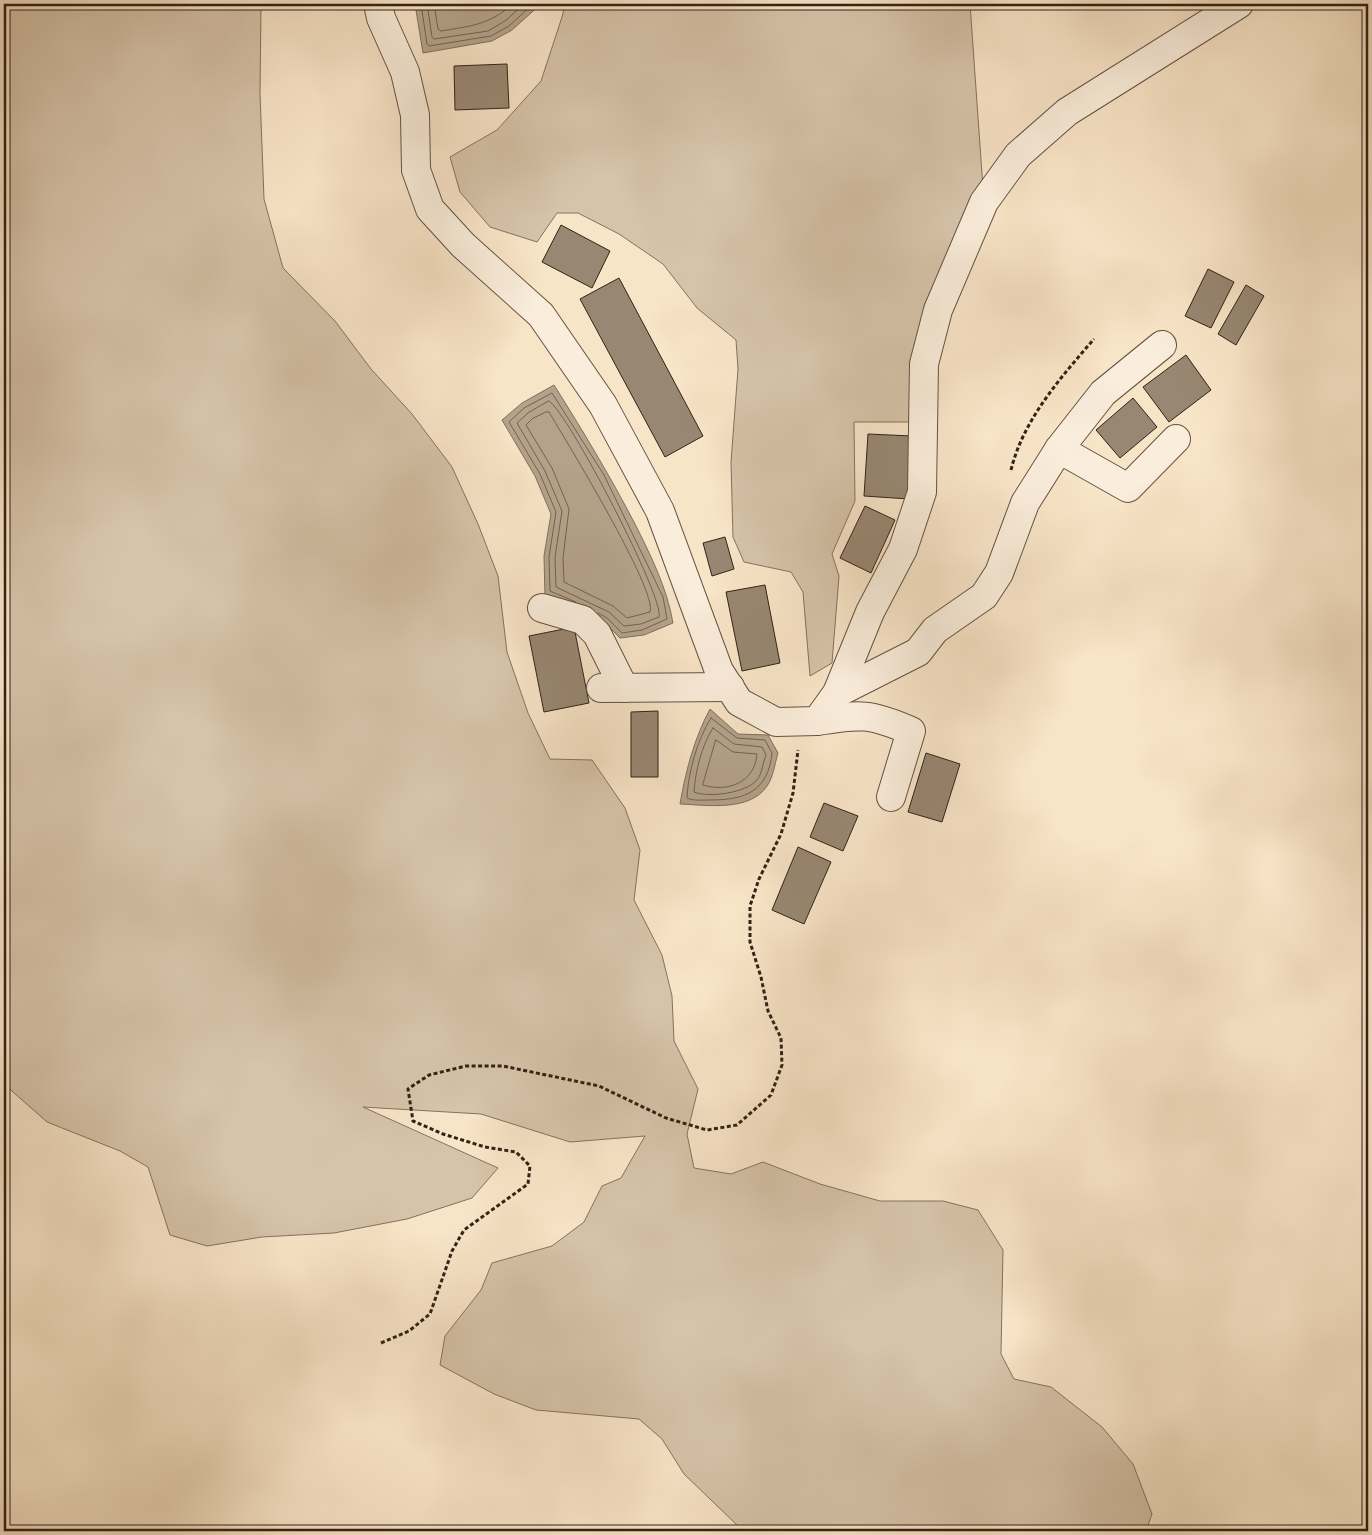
<svg xmlns="http://www.w3.org/2000/svg" width="1372" height="1535" font-family="'IM FELL Double Pica',serif">
<style>
.green{fill:#d6c3a9;stroke:#84725f}
.water{fill:#b4a28a;stroke:#806f5b}
.lines{fill:none;stroke-linecap:round;stroke-linejoin:round}
.shore{stroke:#726250;stroke-width:1}
.building{fill:#988772;stroke:#312215}
.minor-casing{stroke:#635242;stroke-width:30}
.path{stroke:#312215;stroke-width:3;stroke-dasharray:4 2.5;stroke-linecap:butt}
.minor{stroke:#faeddb;stroke-width:28}
</style>
<rect width="100%" height="100%" fill="#f8e4c7"/>
<filter id="stains"><feTurbulence type="fractalNoise" baseFrequency=".004" numOctaves="4"/><feColorMatrix values="0 0 0 0 .2 0 0 0 0 .09 0 0 0 0 .02 0 0 0 .5 -.17"/></filter>
<radialGradient id="worn" r=".72"><stop offset=".6" stop-color="#630" stop-opacity="0"/><stop offset="1" stop-color="#630" stop-opacity=".3"/></radialGradient>
<g class="green">
<path d="M4 4H261L260 94 264 199 283 268 335 321 371 369 412 414 452 467 478 524 498 576 507 652 528 713 550 759 592 760 625 808 640 850 634 900 662 955 672 996 674 1041 698 1089 687 1134 694 1168 731 1174 763 1162 820 1184 880 1201H943L978 1210 1003 1250 1001 1354 1014 1379 1051 1387 1102 1427 1133 1464 1152 1514 1146 1531H740L738 1526 684 1474 662 1439 639 1419 536 1410 494 1394 440 1365 445 1336 481 1290 492 1263 552 1246 584 1222 602 1186 621 1178 645 1136 570 1142 481 1114 363 1107 498 1168 472 1198 407 1219 334 1233 262 1237 207 1246 170 1235 148 1167 120 1151 47 1122 4 1084Z"/>
<path d="M564 4H970L984 202 938 310 923 422H854L855 501 832 554 839 576 832 663 810 676 803 592 791 572 744 562 733 537 731 462 738 369 736 340 697 308 663 264 619 234 578 213H557L537 242 490 227 460 192 450 157 497 130 541 81 563 14Z"/>
</g>
<g class="water">
<path d="M415 4H541L512 30 492 41 423 53Z"/>
<path d="M554 385C583 431 610 476 635 524 651 556 667 588 673 623L644 635 620 638 604 622 545 596 544 556 551 514 535 476 502 420 522 403Z"/>
<path d="M710 709 738 734 768 735 778 753C775 763 773 778 767 786 750 812 706 805 680 804 686 770 694 739 710 709Z"/>
</g>
<g class="lines">
<g class="shore">
<path d="M421 4 427 44 429 46 491 36 509 26 533 4"/>
<path d="M427 4 432 37 434 39 488 31 505 21 524 4"/>
<path d="M434 4 438 29 441 31C471 26 489 25 513 4"/>
<path d="M549 401C568 412 665 599 659 617L641 624 624 626 609 612 556 587 555 557 562 511 545 471 517 423 528 413Z"/>
<path d="M546 412H549C565 439 658 591 650 612L627 618 613 606 564 582 563 558 569 509 552 468 526 425 532 419Z"/>
<path d="M576 602 550 591 549 557 556 512 540 474 509 422 524 408 552 393 604 475 663 597 667 619 642 630 622 633 607 618 598 613"/>
<path d="M711 718 737 738 765 740 772 753C768 791 746 800 710 800 702 800 693 801 687 798 688 773 697 740 711 718Z"/>
<path d="M713 728 734 744 762 747 766 755C763 762 762 774 757 780 746 793 709 798 694 792 695 773 702 744 713 728Z"/>
<path d="M716 740 733 752 757 754C755 782 728 793 703 785Z"/>
</g>
</g>
<g class="building">
<path d="M507 64 509 108 455 110 454 66Z"/>
<path d="M561 225 610 251 592 288 542 262Z"/>
<path d="M1208 269 1234 282 1211 328 1185 316Z"/>
<path d="M619 278 703 436 665 457 580 299Z"/>
<path d="M1246 285 1264 296 1236 345 1218 334Z"/>
<path d="M1186 355 1211 390 1169 422 1143 387Z"/>
<path d="M1133 398 1157 427 1120 458 1096 430Z"/>
<path d="M868 434 912 436 909 499 864 496Z"/>
<path d="M865 506 895 520 871 573 840 558Z"/>
<path d="M725 537 734 569 712 576 703 543Z"/>
<path d="M765 585 780 663 742 671 726 592Z"/>
<path d="M574 627 589 703 544 712 529 636Z"/>
<path d="M658 711V777H631V712Z"/>
<path d="M926 753 960 764 942 822 908 812Z"/>
<path d="M824 803 858 816 843 851 810 837Z"/>
<path d="M798 847 831 862 804 924 772 910Z"/>
</g>
<g class="lines">
<g class="minor-casing">
<g id="minor">
<path d="M378 4 381 18 405 72 415 115 416 170 430 209 463 245 541 315 603 405 660 511 719 671 739 702 776 722 817 721 837 693 870 612 903 549 922 492 924 364 938 310 984 202 1018 155 1067 112 1239 4"/>
<path d="M1059 449 1128 488 1176 439"/>
<path d="M542 608 583 620 597 634 624 688"/>
<path d="M601 688 730 687"/>
<path d="M837 693 918 652 935 630 984 596 999 573 1025 503 1059 449 1103 393 1162 345"/>
<path d="M817 721C861 714 870 713 911 731L891 797"/>
</g>
</g>
<g class="path">
<path d="M1011 470C1023 420 1061 377 1094 339"/>
<path d="M381 1343 409 1331 430 1314 452 1251 464 1230 528 1184 530 1166 516 1152 485 1147 443 1134 413 1121 408 1089 429 1075 466 1066H503L599 1086 666 1118 707 1130 737 1125 771 1095 782 1065 781 1038 768 1011 761 977 750 942V906L759 879 781 834 793 793 798 750"/>
</g>
<use href="#minor" class="minor"/>
</g>
<rect width="1372" height="1535" fill="none" stroke="#f8e4c7" stroke-width="20"/>
<rect x="5" y="5" width="1362" height="1525" fill="none" stroke="#312215" stroke-width="2.5"/>
<rect x="10" y="10" width="1352" height="1515" fill="none" stroke="#312215"/>
<rect width="100%" height="100%" filter="url(#stains)"/>
<rect width="100%" height="100%" fill="url(#worn)"/>
</svg>
